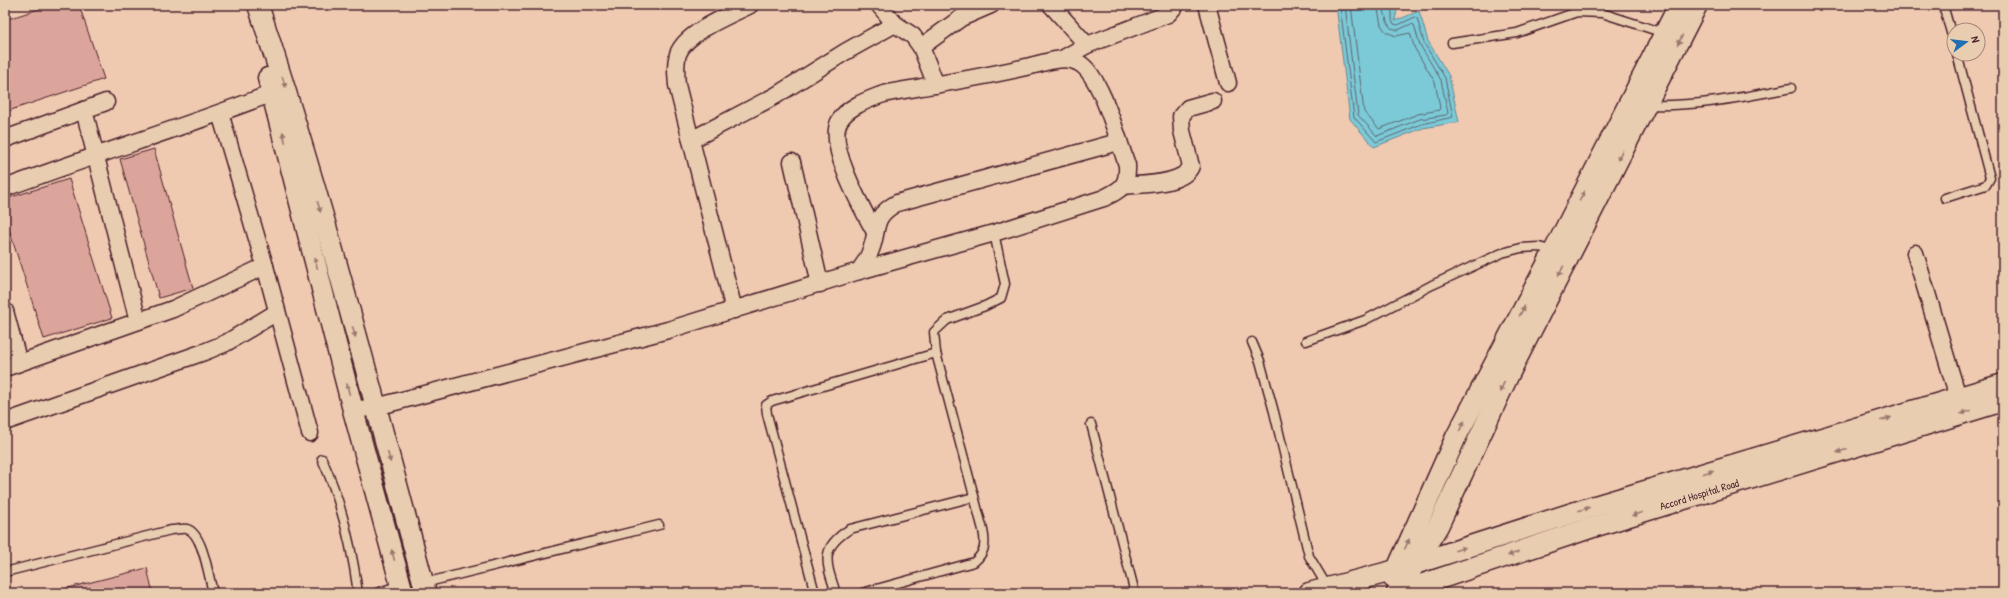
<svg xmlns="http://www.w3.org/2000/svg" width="2008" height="598" font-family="'Patrick Hand',sans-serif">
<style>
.water{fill:#7bcad7;stroke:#678692}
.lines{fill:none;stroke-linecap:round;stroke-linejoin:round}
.shore{stroke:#5e6370;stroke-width:1}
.building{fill:#dca59b;stroke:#4a1f2b}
.service-casing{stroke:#4a1f2b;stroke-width:11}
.minor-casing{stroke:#4a1f2b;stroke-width:19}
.tertiary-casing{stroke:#4a1f2b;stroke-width:23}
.service{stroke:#e9cdb0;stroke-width:8}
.minor{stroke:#e9cdb0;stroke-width:16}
.tertiary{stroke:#e9cdb0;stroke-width:20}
.oneway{fill:#9a766e}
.labels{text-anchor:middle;stroke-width:3;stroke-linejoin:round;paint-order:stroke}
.street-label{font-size:11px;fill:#4a1f2b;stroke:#e9cdb0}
</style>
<rect width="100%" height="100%" fill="#efcab1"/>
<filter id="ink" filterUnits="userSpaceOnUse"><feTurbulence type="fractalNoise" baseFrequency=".025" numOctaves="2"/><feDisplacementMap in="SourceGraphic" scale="8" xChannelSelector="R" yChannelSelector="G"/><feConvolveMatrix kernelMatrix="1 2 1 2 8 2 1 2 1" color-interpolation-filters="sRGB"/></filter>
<g filter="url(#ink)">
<path class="water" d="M1336 5H1390L1397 9 1395 21 1419 11 1428 41 1449 76 1459 122 1423 128 1374 147 1350 119Z"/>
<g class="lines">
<g class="shore">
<path d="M1340 5 1354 117 1376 142 1422 124 1453 117 1445 78 1424 43 1417 18 1415 17 1398 25 1394 24 1392 21V12L1388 5"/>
<path d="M1345 5 1358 115 1377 136 1420 119 1446 115 1448 113 1441 80 1420 45 1414 25 1411 24 1398 30 1391 28C1387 25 1384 10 1383 5"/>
<path d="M1351 5 1364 112 1379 129 1418 114 1439 110 1440 108 1435 82 1415 49 1410 33 1396 36 1386 32 1381 25 1377 5"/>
</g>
</g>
<g class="building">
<path d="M51 5H79L104 79 5 112V20Z"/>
<path d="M154 149 193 288 159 298 120 159Z"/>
<path d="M69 179 112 318 44 339 5 217V199Z"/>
<path d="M147 568 153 593H65L64 589Z"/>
</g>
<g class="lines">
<g class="service-casing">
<g id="service">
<path d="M1943 5 1954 43"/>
<path d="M1452 43 1517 33 1577 12 1602 13 1664 33"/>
<path d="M1647 105C1696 107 1743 97 1791 88"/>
<path d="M1945 198 1986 185 1990 178 1957 54"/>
<path d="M1306 341 1365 320 1432 285 1502 253 1521 248 1539 247 1554 251"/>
<path d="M1252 342 1260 361 1274 412 1309 556 1328 588"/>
<path d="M1091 424 1135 593"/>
<path d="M322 459C341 500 352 548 358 593"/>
<path d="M5 572 171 530C176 530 182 528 187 529 203 533 209 578 213 593"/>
<path d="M424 583 659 525"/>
<path d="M377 593 400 585"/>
<path d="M815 593 767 414 766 405 772 401 936 353"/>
<path d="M836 593C826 563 819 548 850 529L974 497"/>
<path d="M862 593 974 562C985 553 986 544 983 530L936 353 934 332 947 320 985 306 1001 298 1005 284 994 233"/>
</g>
</g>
<g class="minor-casing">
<g id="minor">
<path d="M879 5 895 24 913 36 921 47 936 85"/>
<path d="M1051 5 1087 45"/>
<path d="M1207 5 1228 83"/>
<path d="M921 47 961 18 991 5"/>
<path d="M1062 59 1087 45 1168 14 1176 5"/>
<path d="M84 110 138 321"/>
<path d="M220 113 265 266 310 433"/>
<path d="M5 139 106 102"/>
<path d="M691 140 775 96 845 52 895 24"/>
<path d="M792 162 820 284"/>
<path d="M1124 186C1141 184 1184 185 1191 166L1182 131 1181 116 1188 108 1213 101"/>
<path d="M5 188C94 155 184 127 273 93"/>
<path d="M1915 253 1958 397"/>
<path d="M859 271 994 233 1104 198C1122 189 1128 186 1127 165 1118 140 1101 75 1079 63 1064 54 1042 64 1026 67 992 75 957 81 922 87 908 90 891 91 878 96 865 101 847 108 840 120 825 144 863 210 875 232"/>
<path d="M734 310 677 85C676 74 675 64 678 54 686 32 730 15 750 5"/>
<path d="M5 311 19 363"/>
<path d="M5 368 173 309 265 266"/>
<path d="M353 410 376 407 668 330 859 271C863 265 868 259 870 252 880 229 870 218 897 203L1118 142"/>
<path d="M5 422 204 352 226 343 277 312"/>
</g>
</g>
<g class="tertiary-casing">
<g id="tertiary">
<path d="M258 5C322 198 373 396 426 593"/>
<path d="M268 78 353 410 403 593"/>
<path d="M1393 578 1456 437 1554 251 1679 5"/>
<path d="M1309 593 1396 570 1585 509 2003 384"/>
<path d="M1397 593 1438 526 1509 374 1697 5"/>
<path id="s1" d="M1397 593 1590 528 2003 401"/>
</g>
</g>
<use href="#service" class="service"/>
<use href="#minor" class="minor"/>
<use href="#tertiary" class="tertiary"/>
</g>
<defs><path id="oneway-solid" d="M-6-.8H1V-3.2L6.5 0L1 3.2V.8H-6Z"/></defs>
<g class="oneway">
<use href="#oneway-solid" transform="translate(1680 40) rotate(117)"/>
<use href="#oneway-solid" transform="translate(284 82) rotate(72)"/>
<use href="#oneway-solid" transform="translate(284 137) rotate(-104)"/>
<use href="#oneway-solid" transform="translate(1620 155) rotate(117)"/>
<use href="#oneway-solid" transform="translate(1582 196) rotate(-63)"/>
<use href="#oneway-solid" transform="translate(319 207) rotate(74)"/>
<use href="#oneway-solid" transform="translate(316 263) rotate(-104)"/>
<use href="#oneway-solid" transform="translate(1561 271) rotate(117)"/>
<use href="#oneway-solid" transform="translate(1522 311) rotate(-62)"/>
<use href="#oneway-solid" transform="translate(354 332) rotate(74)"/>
<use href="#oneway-solid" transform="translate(1502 387) rotate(115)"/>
<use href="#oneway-solid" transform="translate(348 389) rotate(-104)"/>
<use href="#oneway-solid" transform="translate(1966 412) rotate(163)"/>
<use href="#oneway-solid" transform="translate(1886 419) rotate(-17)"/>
<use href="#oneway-solid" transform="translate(1462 426) rotate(-62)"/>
<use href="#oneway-solid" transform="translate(1842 451) rotate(163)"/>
<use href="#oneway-solid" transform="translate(389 457) rotate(75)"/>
<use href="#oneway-solid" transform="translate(1708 472) rotate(-17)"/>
<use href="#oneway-solid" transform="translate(1584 509) rotate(-17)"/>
<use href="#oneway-solid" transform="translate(1637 514) rotate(163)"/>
<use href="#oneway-solid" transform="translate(1407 544) rotate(-66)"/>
<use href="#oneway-solid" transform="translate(1460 549) rotate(-18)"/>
<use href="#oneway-solid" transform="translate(1513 554) rotate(161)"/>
<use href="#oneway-solid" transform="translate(393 555) rotate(-105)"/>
</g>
</g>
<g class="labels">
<g class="street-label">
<text dy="4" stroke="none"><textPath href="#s1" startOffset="318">Accord Hospital Road</textPath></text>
</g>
</g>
<rect width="2008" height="598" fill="none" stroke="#e9cdb0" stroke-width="20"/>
<rect x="10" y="10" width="1988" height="578" fill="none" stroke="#4a1f2b" stroke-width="1.5" filter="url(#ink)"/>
<g transform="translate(1966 42) rotate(75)"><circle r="19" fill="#e9cdb0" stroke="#a9877b"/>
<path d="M0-3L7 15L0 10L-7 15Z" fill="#1f6fb2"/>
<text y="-6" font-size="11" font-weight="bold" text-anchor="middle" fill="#4a1f2b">N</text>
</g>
</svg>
